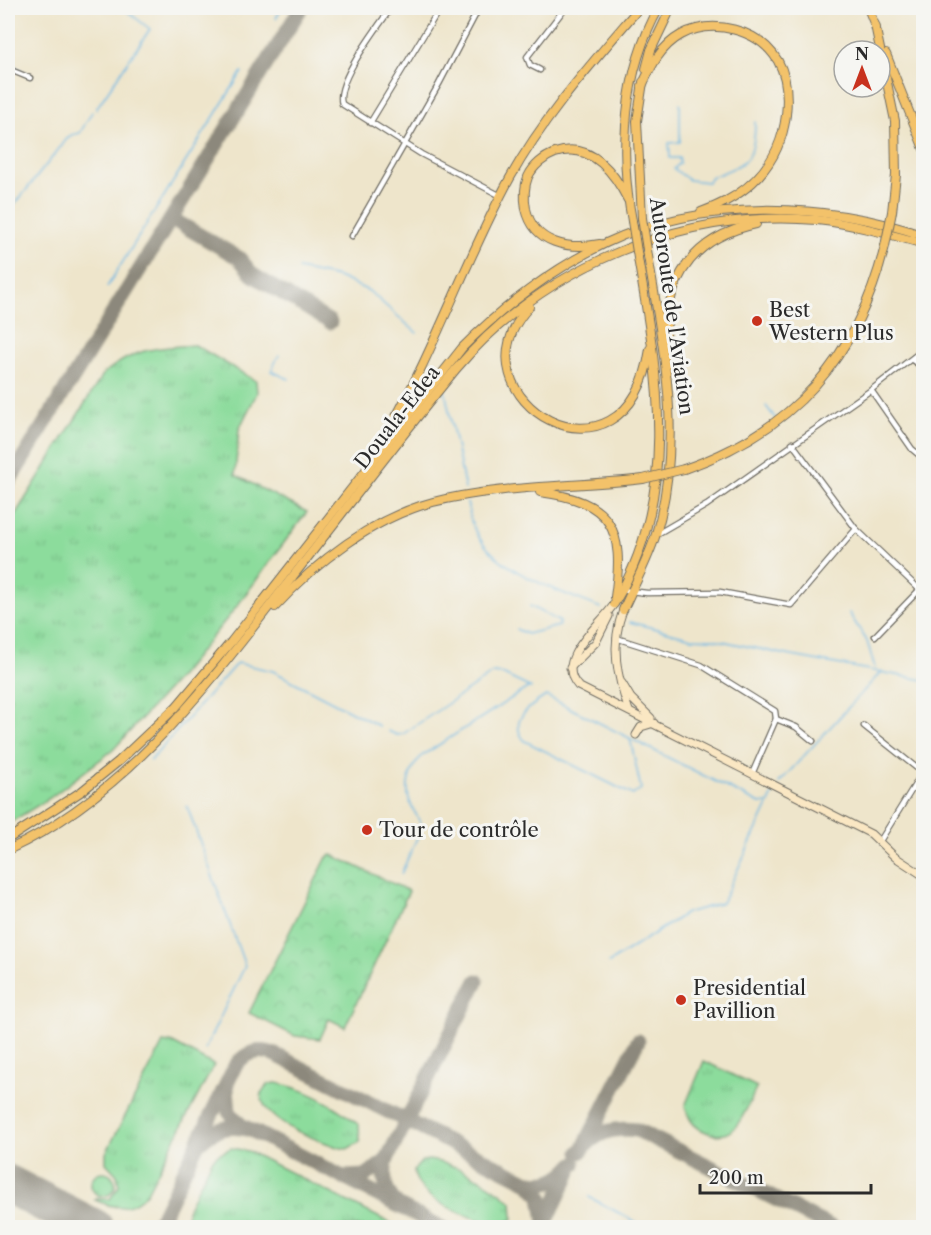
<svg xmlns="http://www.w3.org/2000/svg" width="931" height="1235" font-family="'Libre Caslon Text',serif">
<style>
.grass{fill:url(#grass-tufts);stroke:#5c8464;stroke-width:1.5}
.park{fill:url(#park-crowns);stroke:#5c8464;stroke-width:1.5}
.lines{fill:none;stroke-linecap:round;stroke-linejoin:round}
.stream{stroke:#69b6e3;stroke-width:1.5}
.taxiway{stroke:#8c887b;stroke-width:15}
.runway{stroke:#8c887b;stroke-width:39}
.street-casing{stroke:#6f6c63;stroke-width:7}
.secondary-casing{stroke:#6f6c63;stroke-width:9}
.highway-casing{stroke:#6f6c63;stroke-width:10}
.street{stroke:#fff;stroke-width:4.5}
.secondary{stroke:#fae7c3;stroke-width:7}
.highway{stroke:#f3c26a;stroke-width:8}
.highway-bridge-casing{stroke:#6f6c63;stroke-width:10;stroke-linecap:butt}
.highway-bridge{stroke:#f3c26a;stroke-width:8}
.poi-dot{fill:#c8321e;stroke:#f6f6f2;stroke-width:2}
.labels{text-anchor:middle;stroke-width:6;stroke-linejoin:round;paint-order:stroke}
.street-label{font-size:20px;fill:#2b2b2b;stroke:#f6f6f2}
.poi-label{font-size:20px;fill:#2b2b2b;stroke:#f6f6f2;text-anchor:start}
</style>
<defs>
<pattern id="grass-tufts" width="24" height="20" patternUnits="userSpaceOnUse" patternTransform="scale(1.5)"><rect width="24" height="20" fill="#8cdc9c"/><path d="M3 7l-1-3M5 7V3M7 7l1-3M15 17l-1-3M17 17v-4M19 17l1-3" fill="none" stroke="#79bd87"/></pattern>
<pattern id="park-crowns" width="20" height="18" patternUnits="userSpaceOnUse" patternTransform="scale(1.5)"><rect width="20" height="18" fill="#8cdc9c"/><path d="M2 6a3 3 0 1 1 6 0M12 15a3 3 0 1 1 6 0" fill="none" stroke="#79bd87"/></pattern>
</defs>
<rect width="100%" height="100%" fill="#f6f6f2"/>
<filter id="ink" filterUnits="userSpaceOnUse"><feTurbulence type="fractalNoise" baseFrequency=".0167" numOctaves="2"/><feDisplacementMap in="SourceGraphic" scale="12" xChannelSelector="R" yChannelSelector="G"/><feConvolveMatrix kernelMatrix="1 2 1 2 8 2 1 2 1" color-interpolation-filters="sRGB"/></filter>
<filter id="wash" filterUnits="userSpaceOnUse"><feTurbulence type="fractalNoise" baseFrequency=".008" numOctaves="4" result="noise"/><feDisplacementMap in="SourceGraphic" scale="24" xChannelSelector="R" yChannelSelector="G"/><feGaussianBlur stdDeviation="1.35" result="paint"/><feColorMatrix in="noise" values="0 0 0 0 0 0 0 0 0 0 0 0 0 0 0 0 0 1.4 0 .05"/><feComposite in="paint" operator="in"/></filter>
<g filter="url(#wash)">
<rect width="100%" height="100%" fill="#eee5cb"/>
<g class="grass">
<path d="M195 345 256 381 257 393 239 429 235 475 307 512 234 610 180 676 113 750 50 798 8 824V526L104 373C138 347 154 348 195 345Z"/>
<path d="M171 1042 214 1065 147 1192C132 1212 114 1209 93 1199H110L119 1186 117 1175 106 1163V1153L163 1043Z"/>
<path d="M704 1061 757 1087C745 1110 736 1147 704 1131 692 1126 688 1117 685 1106Z"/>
<path d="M276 1083C306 1088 336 1106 359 1125L360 1142 347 1149 337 1147C313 1138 262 1123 261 1093L269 1084Z"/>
<path d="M231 1148 248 1151 398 1227H186L188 1208 212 1160 218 1154Z"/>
<path d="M429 1160C459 1164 489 1183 512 1202L513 1219 501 1225 490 1224C466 1215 416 1200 414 1170L422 1161Z"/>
<circle cx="103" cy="1184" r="12"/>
</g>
<path class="park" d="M332 855 409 891 345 1027 329 1019 320 1039 295 1036 249 1013 327 857Z"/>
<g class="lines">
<g class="stream">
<path d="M276 18 282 8"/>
<path d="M8 64 10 65"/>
<path d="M12 65 32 77"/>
<path d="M680 103V142L669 143 670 158H679L680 163 674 169 689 180 708 182 710 178C745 163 755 163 755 122"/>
<path d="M96 109 150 29 123 8"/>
<path d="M8 213 66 140 71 135 80 133 92 112"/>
<path d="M298 269 338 277 369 291 417 333"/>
<path d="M107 287 242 72"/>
<path d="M279 355 271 371 289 379"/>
<path d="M445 391 465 489"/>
<path d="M766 406 775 418"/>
<path d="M467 503C469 511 470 519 473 526 491 571 560 591 601 608"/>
<path d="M849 613 867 641 875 668"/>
<path d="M630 622 692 638 713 639 792 656 924 680"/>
<path d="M516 629 527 634 559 626 560 622 530 606"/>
<path d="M388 731 397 735 403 734 493 673 502 674 531 688"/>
<path d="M630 738 641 789 633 795 525 741C507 721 530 706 546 696L760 804 767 803"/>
<path d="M150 761 237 663 273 671 379 726"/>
<path d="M779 783 882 671"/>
<path d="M187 806 245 966 205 1049"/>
<path d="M401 874 421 829C421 819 416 816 412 807 403 789 409 768 423 755L529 687"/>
<path d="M609 963 686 913 722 903 775 790"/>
<path d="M589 1197 647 1228"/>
</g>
<g class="taxiway">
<path d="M172 219 239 258 253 275 330 322"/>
<path d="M8 483 301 8"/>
<path d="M227 1088 229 1112 241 1125 442 1228"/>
<path d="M200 1142C214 1129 227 1125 246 1129"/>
<path d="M586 1143 638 1041"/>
<path d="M580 1152C595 1132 613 1127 637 1130L833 1228"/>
<path d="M344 1177 365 1176 386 1161"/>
<path d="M526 1181 541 1196 545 1222"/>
<path d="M396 1203C384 1190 383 1177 386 1161L477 981"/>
<path d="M152 1228 161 1219 235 1066C245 1052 260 1048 276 1055L526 1181C548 1186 560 1180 574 1164"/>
<path d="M543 1228 570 1172"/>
</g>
<path class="runway" d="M8 1184 94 1228"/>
</g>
</g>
<g filter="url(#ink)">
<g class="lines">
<g class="street-casing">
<g id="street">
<path d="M391 8C378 27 334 83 342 104L421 154 501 196"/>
<path d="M8 69 30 78"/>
<path d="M540 70 530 65 527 57 565 8"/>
<path d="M370 123 440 8"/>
<path d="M352 236 439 84 479 8"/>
<path d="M912 360 924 368"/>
<path d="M871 390 912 449 924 459"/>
<path d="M792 443 856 529 919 589"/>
<path d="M657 534 707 505 871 390 924 349"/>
<path d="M622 590 647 593 720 592 791 605 856 529"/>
<path d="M875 636 924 585"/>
<path d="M616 638 701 665 775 711 776 719 752 774"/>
<path d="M776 719 796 727 813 741"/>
<path d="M864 726 923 773"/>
<path d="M880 841 924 770"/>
</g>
</g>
<g class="secondary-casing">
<g id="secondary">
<path d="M614 604C601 625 553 659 578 686L871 834 895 857 924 876"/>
<path d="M623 610C610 645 617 677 629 711"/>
<path d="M570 668 596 642 609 616"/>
<path d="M622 683 631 698 651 718"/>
<path d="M636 735 641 727 654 723"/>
</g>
</g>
<g class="highway-casing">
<g id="highway">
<path d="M868 8 876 28"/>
<path d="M875 25 895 121 896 175 892 212"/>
<path d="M886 54 924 149"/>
<path d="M646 69 651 50 671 8"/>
<path d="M642 86C651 66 661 46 681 35 713 18 759 29 778 61 787 77 788 97 786 115 780 165 747 196 701 212"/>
<path d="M642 218 637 121 643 82"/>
<path d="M632 221C619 151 623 72 659 8"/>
<path d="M600 244C569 250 534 244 526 209 524 198 524 187 528 177 533 166 544 157 555 153 591 141 614 172 628 200"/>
<path d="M529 307C446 398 627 504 650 349"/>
<path d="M666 342C665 279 693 237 756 224"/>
<path d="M381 443C432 359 463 264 510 178 545 115 593 62 639 8"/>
<path d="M684 469C794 431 857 358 885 246"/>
<path d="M540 492C612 501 625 529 615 597"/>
<path d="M614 604C680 496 658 375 638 258"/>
<path d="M275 607C316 562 373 518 433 502 499 485 575 487 643 479"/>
<path d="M623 610C634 585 648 560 656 534 684 441 663 348 648 256"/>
<path d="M8 839 82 791 119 761 176 707 231 642 462 348C502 307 554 268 606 243 701 198 826 202 924 236"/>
<path d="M8 850C125 796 205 689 282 590 340 517 396 442 456 369 543 267 683 208 817 220 853 224 889 234 924 244"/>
</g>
</g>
<use href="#street" class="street"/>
<use href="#secondary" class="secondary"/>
<use href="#highway" class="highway"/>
<g class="highway-bridge-casing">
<g id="highway-bridge">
<path d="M642 218 648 256"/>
<path d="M632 221 638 258"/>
<path d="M885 246 892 212"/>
<path d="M643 479 684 469"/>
</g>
</g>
<use href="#highway-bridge" class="highway-bridge"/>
</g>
</g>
<g class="poi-dot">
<circle cx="757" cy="321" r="6"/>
<circle cx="367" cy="830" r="6"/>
<circle cx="681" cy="1000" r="6"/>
</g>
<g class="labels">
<g class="street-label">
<text transform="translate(672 306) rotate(82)" y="7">Autoroute de l'Aviation</text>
<text transform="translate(397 417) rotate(-52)" y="7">Douala-Edea</text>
</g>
<g class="poi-label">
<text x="769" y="317">Best<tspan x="769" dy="23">Western Plus</tspan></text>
<text x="379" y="837">Tour de contrôle</text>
<text x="693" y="995">Presidential<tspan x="693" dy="23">Pavillion</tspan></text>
</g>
</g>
<rect width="931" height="1235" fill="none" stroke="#f6f6f2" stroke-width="30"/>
<g transform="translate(862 69)"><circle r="28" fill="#f6f6f2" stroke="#a5a5a2" stroke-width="1.5"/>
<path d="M0-4.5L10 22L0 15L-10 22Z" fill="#c8321e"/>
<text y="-9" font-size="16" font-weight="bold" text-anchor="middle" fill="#2b2b2b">N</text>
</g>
<path d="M700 1184v9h171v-9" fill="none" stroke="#2b2b2b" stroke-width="3"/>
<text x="709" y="1184" font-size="18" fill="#2b2b2b" stroke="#f6f6f2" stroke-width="4.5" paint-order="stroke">200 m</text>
</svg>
